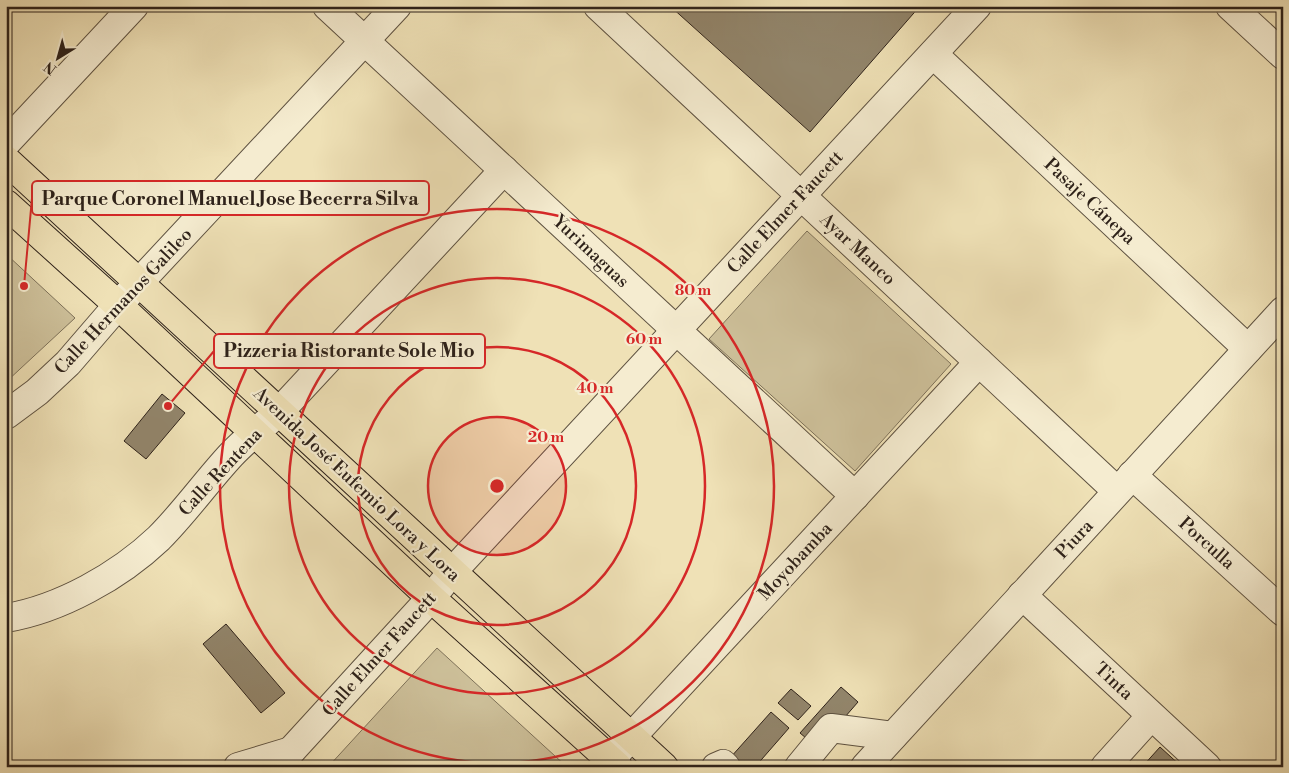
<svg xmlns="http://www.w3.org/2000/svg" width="1289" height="773" font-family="'Libre Bodoni',serif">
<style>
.green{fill:#cec19b;stroke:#7e725a}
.building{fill:#92856b;stroke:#2e221a}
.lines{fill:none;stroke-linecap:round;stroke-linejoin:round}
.minor-casing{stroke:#5e5241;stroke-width:30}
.major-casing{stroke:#2e221a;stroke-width:30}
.minor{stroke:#f5ecd0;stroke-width:28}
.major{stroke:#efe1b6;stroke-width:28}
.ring{fill:none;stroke:#d62828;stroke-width:2.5}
.labels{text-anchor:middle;stroke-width:4.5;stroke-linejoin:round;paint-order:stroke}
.street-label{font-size:18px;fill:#2e221a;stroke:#f5ecd0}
.centre{fill:#d62828;stroke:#f5ecd0;stroke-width:2.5}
.ring-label{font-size:15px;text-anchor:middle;font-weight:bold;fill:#d62828;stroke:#f5ecd0;stroke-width:4.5;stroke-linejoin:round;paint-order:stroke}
.leader{fill:none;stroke:#d62828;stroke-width:2}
.callout-dot{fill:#d62828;stroke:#f5ecd0;stroke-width:2}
.callout{fill:#f5ecd0;stroke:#d62828;stroke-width:2}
.callout-label{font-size:19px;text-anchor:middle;font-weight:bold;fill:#2e221a}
</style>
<rect width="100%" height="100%" fill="#efe1b6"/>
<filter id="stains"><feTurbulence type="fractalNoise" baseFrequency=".004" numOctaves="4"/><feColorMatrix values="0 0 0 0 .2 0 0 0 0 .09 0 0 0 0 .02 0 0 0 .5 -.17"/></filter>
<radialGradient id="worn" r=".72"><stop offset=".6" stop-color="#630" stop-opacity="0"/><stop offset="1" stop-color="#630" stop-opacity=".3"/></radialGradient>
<g class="green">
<path d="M807 231 951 364 855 471 709 339Z"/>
<path d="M6 254 75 318 6 382Z"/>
<path d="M437 648 567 767H328Z"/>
</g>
<g class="building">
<path d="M670 6H920L810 132Z"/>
<path d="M162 394 185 413 146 459 124 441Z"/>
<path d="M226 624 285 693 261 713 203 644Z"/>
<path d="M841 687 858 702 818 748 800 733Z"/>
<path d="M791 689 811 706 798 720 778 703Z"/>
<path d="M771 712 789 728 755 767H722Z"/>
<path d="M1160 747 1182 767H1142Z"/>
</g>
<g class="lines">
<g class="minor-casing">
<g id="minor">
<path d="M327 6 855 496"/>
<path d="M598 6 1117 491"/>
<path d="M1230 6 1283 55"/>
<path d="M933 54 1248 349"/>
<path d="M6 143 134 6"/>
<path d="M6 415 37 392 68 363 118 305 397 6"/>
<path d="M1132 475 1283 612"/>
<path d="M1022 595 1207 767"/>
<path d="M6 618C60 609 119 576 159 538 185 512 206 482 231 455 246 439 263 426 279 412L504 170"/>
<path d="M610 760 979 362"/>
<path d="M238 767 291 751"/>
<path d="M274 767 291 751 431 598 452 572 977 6"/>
<path d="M716 767 723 764 726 767"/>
<path d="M799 767 831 728 893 736"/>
<path d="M865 767 1283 311"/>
<path d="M1105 767 1151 716"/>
</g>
</g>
<g class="major-casing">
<g id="major">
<path d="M6 160 664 767"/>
<path d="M6 204 118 305 431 598 618 767"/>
</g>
</g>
<use href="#minor" class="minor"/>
<use href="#major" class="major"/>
</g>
<circle cx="497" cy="486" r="69" fill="#d62828" fill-opacity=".12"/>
<g class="ring">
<circle cx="497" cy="486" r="69"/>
<circle cx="497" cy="486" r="139"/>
<circle cx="497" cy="486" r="208"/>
<circle cx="497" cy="486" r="277"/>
</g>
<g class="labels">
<g class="street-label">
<text transform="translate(1090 201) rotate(43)" y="6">Pasaje Cánepa</text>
<text transform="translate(785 212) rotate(-47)" y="6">Calle Elmer Faucett</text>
<text transform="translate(858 249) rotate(43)" y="6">Ayar Manco</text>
<text transform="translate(591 251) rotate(43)" y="6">Yurimaguas</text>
<text transform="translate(123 301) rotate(-47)" y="6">Calle Hermanos Galileo</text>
<text transform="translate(220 472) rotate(-47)" y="6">Calle Rentena</text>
<text transform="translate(357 484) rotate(43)" y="6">Avenida José Eufemio Lora y Lora</text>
<text transform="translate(1074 539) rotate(-47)" y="6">Piura</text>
<text transform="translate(1207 543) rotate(42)" y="6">Porculla</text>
<text transform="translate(795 561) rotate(-47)" y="6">Moyobamba</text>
<text transform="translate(379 654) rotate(-48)" y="6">Calle Elmer Faucett</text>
<text transform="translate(1114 681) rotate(43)" y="6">Tinta</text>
</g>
</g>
<circle cx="497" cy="486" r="8" class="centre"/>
<g class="ring-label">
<text x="693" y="295">80 m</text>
<text x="644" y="344">60 m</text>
<text x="595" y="393">40 m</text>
<text x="546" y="442">20 m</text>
</g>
<path class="leader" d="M24 286L32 198M168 406L214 351"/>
<g class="callout-dot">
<circle cx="24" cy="286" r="5"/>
<circle cx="168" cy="406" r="5"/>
</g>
<g class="callout">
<rect x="32" y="181" width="397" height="34" rx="5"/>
<rect x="214" y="334" width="271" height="34" rx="5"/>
</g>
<g class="callout-label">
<text x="230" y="205">Parque Coronel Manuel Jose Becerra Silva</text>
<text x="349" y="357">Pizzeria Ristorante Sole Mio</text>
</g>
<rect width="1289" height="773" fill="none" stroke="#efe1b6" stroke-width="25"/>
<rect x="8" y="8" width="1274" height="758" fill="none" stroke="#2e221a" stroke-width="2.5"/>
<rect x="12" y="12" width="1264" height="748" fill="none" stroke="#2e221a"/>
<g transform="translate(58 58) rotate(217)" stroke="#f5ecd0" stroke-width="4" paint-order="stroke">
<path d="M0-4L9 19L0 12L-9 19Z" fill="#2e221a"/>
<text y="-8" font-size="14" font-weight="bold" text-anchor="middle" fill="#2e221a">N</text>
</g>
<rect width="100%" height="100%" filter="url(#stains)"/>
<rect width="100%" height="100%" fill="url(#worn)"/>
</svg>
